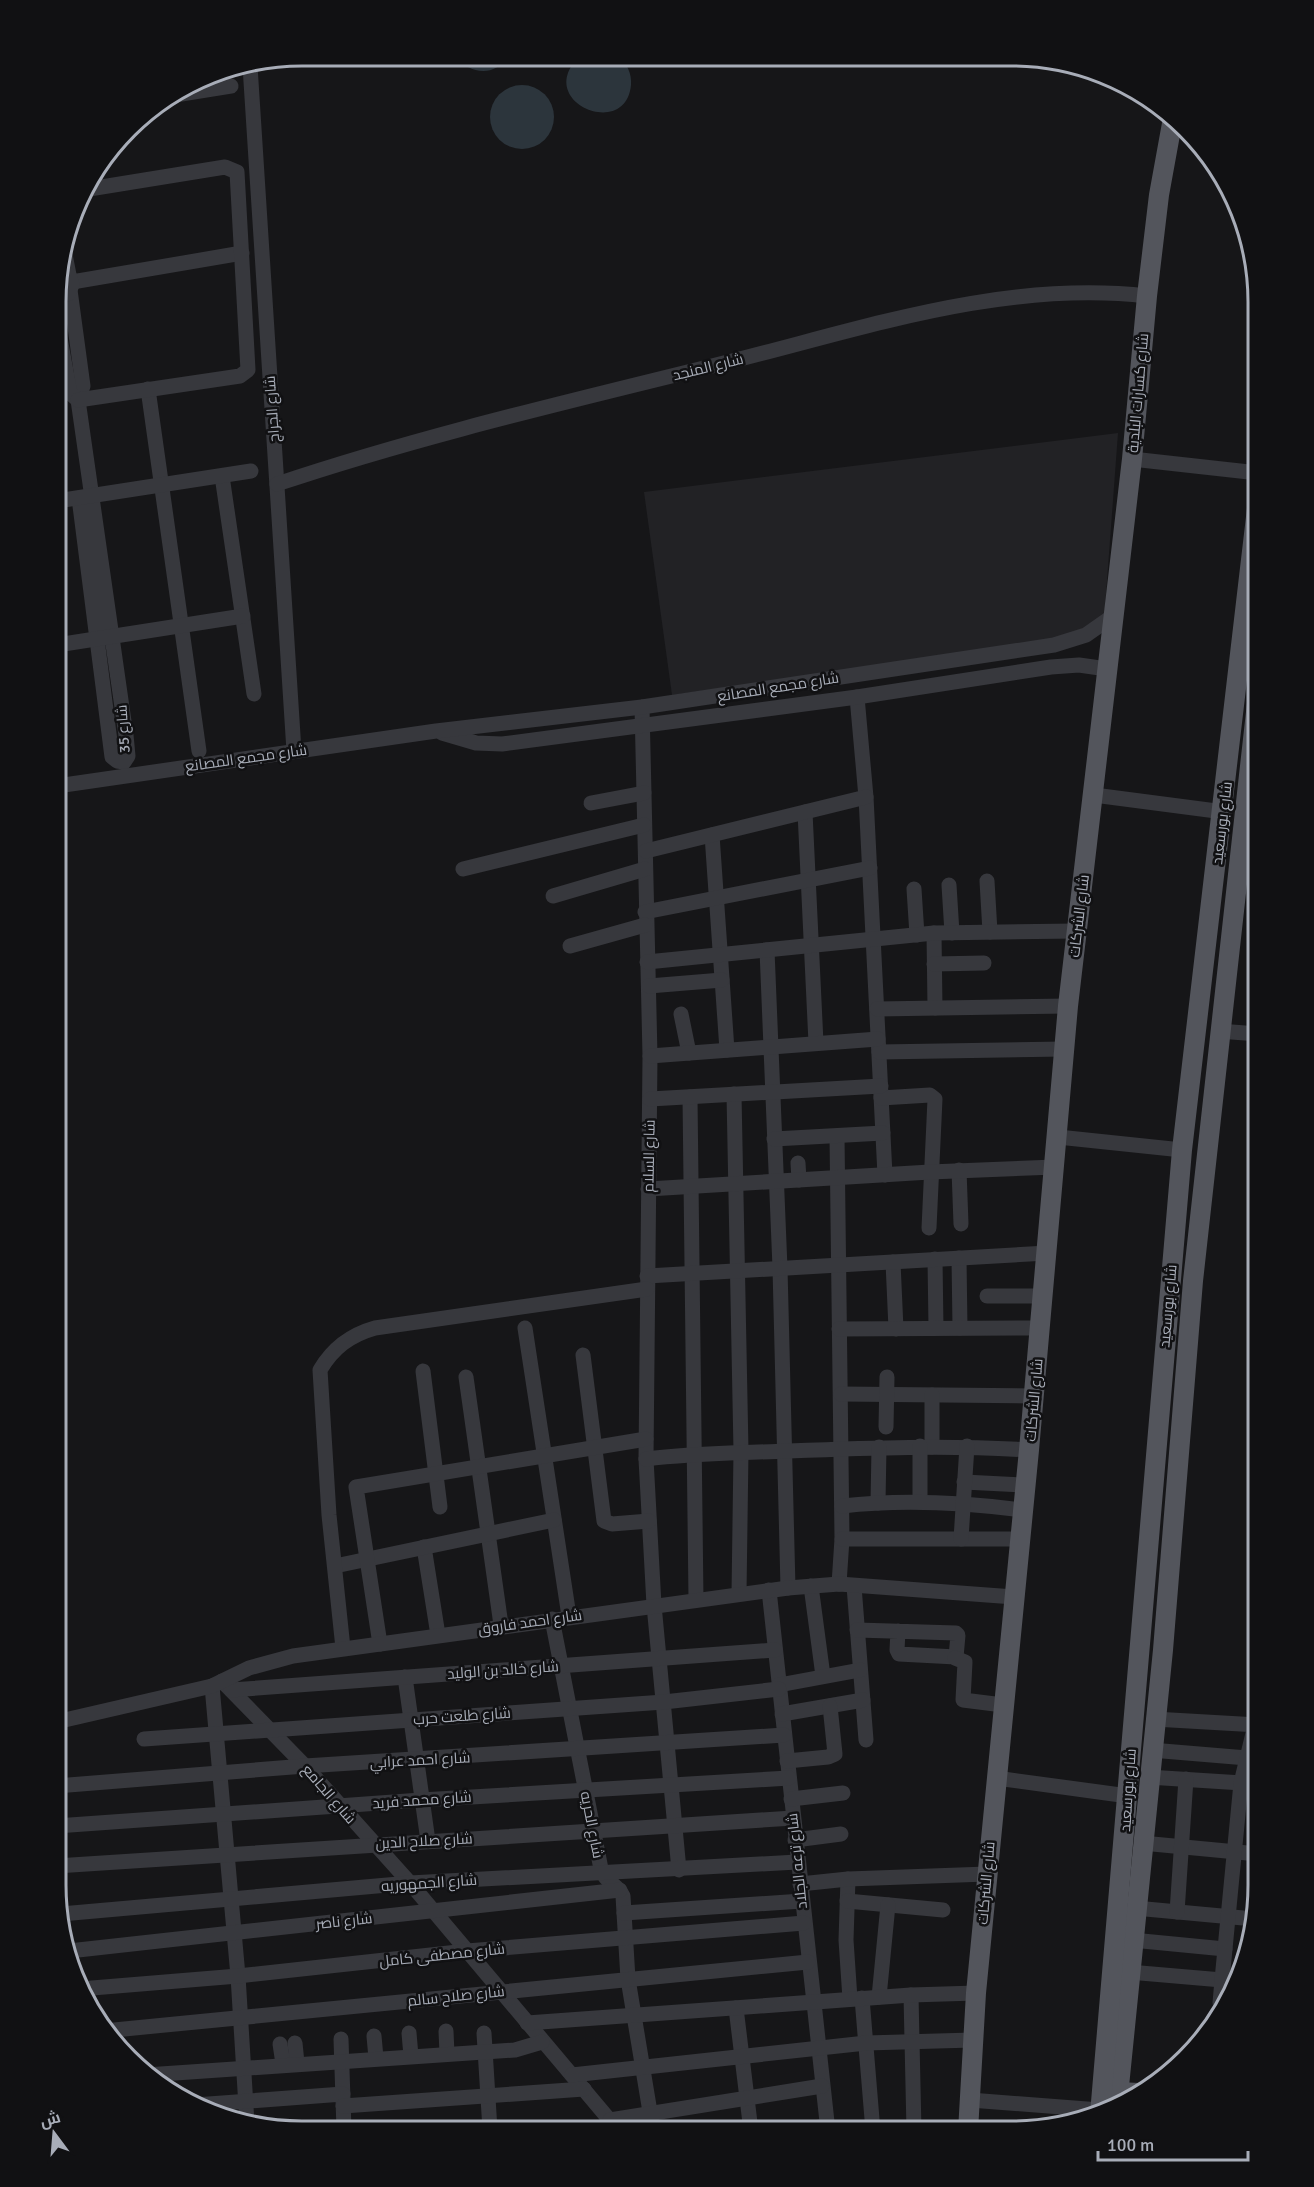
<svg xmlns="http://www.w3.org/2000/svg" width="1314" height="2187" font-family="Signika,Cairo,sans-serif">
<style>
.built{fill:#222225}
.water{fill:#2c353c}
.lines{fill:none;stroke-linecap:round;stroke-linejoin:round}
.minor{stroke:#37383d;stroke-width:15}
.major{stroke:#53555c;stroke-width:20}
.labels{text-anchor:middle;stroke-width:5;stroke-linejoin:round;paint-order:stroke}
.street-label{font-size:15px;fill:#a8adb8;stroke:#111113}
.rim{fill:none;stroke:#a8adb8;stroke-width:3}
</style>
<rect width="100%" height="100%" fill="#161618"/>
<path class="built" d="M1118 433 1104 621 1068 640 672 695 644 492Z"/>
<g class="water">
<path d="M454 56H508C494 78 470 74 454 56Z"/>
<path d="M580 56H618C627 63 632 74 631 85 626 141 532 101 580 56Z"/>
<circle cx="522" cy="117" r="32"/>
</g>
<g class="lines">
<g class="minor">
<path d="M250 66 294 751"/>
<path d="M175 95 231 86"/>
<path d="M64 249 69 275"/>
<path d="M72 282 242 253"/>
<path d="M70 290 83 386 78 400 126 735 128 756 124 762 117 761 112 757 79 498"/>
<path d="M58 296 68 294 72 285 69 275 58 271"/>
<path d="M58 327 70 393 78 400"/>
<path d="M148 389 199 751"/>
<path d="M78 400 240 376 248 370 237 172 225 167 83 190"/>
<path d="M1132 459 1258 473"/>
<path d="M222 476 254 694"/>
<path d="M277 484C426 434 580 399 732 361 868 327 1005 280 1147 296"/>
<path d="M57 501 251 471"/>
<path d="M57 645 243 616"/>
<path d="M857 697 866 797 885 1175"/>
<path d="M642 707 650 1056 646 1459 654 1605 679 1870"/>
<path d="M442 733 476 743 502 744 857 697 1051 667 1079 665 1107 669"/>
<path d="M57 786 436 731 642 707 1054 645 1086 635 1113 616"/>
<path d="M1094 795 1224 812"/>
<path d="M591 803 644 793"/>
<path d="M805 812 816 1043"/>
<path d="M712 835 727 1050"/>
<path d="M646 851 866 797"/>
<path d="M463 869 644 825"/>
<path d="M987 881 990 932"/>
<path d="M949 885 952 933"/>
<path d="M914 889 917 935"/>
<path d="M553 896 645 869"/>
<path d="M645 912 870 868"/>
<path d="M934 933 935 1008"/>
<path d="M570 946 645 925"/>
<path d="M767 950 780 1268 788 1588"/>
<path d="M647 962 934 933 1076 931"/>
<path d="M934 964 984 963"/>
<path d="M649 986 722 980"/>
<path d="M877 1009 1068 1006"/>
<path d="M681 1014 689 1053"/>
<path d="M1219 1031 1258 1034"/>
<path d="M879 1052 1064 1049"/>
<path d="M650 1056 878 1039"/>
<path d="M734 1094 741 1451 739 1594"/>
<path d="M690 1097 696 1600"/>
<path d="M881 1098 930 1095 935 1099 929 1228"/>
<path d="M650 1099 881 1086"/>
<path d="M837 1136 842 1539 839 1584"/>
<path d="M1058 1137 1182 1150"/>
<path d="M774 1139 883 1133"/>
<path d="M798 1163 799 1180"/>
<path d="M959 1170 961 1224"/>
<path d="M648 1189 930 1172 1055 1167"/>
<path d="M959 1258 960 1328"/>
<path d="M935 1259 936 1328"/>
<path d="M893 1262 896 1329"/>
<path d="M647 1276 1047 1253"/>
<path d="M987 1296H1043"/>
<path d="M525 1328 569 1616"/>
<path d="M839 1329 1040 1328"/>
<path d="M583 1355 604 1521 612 1524 649 1521"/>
<path d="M423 1371 440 1507"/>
<path d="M466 1377 501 1625"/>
<path d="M841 1394 1034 1396"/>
<path d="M932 1395V1447"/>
<path d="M886 1427 887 1377"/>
<path d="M646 1459C693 1453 740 1453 787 1451 868 1448 948 1445 1029 1450"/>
<path d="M964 1482 1024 1485"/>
<path d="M920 1501V1446"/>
<path d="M878 1503 879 1447"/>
<path d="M842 1506C902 1499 961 1502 1022 1510"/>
<path d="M842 1539H1018"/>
<path d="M961 1539 967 1446"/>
<path d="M424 1547 438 1635"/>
<path d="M335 1566 554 1520"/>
<path d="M811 1586 823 1676"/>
<path d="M854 1586 866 1740"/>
<path d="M769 1590 828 2131"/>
<path d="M552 1619 601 1869C605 1882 617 1884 623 1896L628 1979 653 2130"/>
<path d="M857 1630 956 1633 958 1635 956 1657 899 1654 897 1650 898 1631"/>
<path d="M380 1644 356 1487 646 1439"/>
<path d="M343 1648 329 1515 320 1370C333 1348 350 1335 375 1328L647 1289"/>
<path d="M955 1658 965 1662 963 1700 1003 1705"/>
<path d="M405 1677 428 1841"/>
<path d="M222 1681 305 1766 410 1883 618 2130"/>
<path d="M779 1685 860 1670"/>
<path d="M212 1686 238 1976 247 2123"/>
<path d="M231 1690 775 1650"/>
<path d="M782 1714 863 1700"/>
<path d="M1154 1719 1258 1725"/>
<path d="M56 1722 212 1686 249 1668 293 1656 788 1588 839 1584 1014 1597"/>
<path d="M144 1739 664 1702 779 1689"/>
<path d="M1151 1750 1247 1758"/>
<path d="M787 1761 828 1757 835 1754 830 1706"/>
<path d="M1148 1777 1258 1784"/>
<path d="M996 1778 1128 1796"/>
<path d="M56 1786 305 1766 784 1735"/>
<path d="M791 1799 843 1793"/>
<path d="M56 1826 421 1800 789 1778"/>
<path d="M795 1840 841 1834"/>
<path d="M1142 1843 1258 1854"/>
<path d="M56 1866 793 1818"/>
<path d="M848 1879 846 1940 850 1999"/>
<path d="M800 1884 848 1879 987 1874"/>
<path d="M847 1901 943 1910"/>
<path d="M1135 1908 1254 1919"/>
<path d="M1177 1912 1186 1779"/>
<path d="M624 1913 802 1901"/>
<path d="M61 1914 410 1883 797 1862"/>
<path d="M1255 1916 1258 1885"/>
<path d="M1132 1940 1225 1949"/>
<path d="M69 1951 620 1890"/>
<path d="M1129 1972 1222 1980"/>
<path d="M80 1989 238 1976 467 1951 804 1923"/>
<path d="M911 1995 914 2131"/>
<path d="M879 1997 888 1905"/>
<path d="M862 1998 873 2131"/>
<path d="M1225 2003H1220L1222 1980 1241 1783 1255 1725 1258 1643"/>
<path d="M736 2008 751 2131"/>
<path d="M527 2023 911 1995 976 1993"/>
<path d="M104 2031 808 1962"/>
<path d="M446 2031 447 2054"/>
<path d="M409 2033 411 2056"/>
<path d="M484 2033 490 2130"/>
<path d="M374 2036 376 2058"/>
<path d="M341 2039 344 2130"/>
<path d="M295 2043 297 2063"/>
<path d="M280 2044 283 2064"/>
<path d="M146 2075 515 2050 542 2042"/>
<path d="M572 2075 866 2043 973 2040"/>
<path d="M970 2100 1100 2110"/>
<path d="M195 2105 343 2094"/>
<path d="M343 2106 584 2089"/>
<path d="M610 2120 822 2086"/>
<path d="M794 2131 827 2126"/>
</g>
<g class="major">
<path d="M1118 2092 1139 2093"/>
<path d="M1117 2106 1163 1650 1193 1281 1258 694"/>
<path d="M1100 2114 1182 1150 1258 500"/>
<path d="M968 2131 976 1993 1029 1450 1068 1006 1132 459 1147 296 1159 195 1173 118"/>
</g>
</g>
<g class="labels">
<g class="street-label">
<text transform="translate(708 367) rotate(-14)" y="5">شارع المنجد</text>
<text transform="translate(1138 393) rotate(-85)" y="5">شارع كسارات البلدية</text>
<text transform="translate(272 409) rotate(-94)" y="5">شارع الجراج</text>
<text transform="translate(778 687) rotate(-9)" y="5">شارع مجمع المصانع</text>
<text transform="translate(123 729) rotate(-94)" y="5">شارع 35</text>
<text transform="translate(246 758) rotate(-8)" y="5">شارع مجمع المصانع</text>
<text transform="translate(1222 823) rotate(-83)" y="5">شارع بورسعيد</text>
<text transform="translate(1079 916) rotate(-83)" y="5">شارع الشركات</text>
<text transform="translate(649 1156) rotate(-89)" y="5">شارع السلام</text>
<text transform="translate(1168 1306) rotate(-85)" y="5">شارع بورسعيد</text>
<text transform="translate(1034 1400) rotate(-85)" y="5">شارع الشركات</text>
<text transform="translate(530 1622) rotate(-8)" y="5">شارع احمد فاروق</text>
<text transform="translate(503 1670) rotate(-4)" y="5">شارع خالد بن الوليد</text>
<text transform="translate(462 1716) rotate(-4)" y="5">شارع طلعت حرب</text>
<text transform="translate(420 1760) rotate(-3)" y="5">شارع احمد عرابي</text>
<text transform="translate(1128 1790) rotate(-86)" y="5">شارع بورسعيد</text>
<text transform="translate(329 1794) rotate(49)" y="5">شارع الجامع</text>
<text transform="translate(422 1800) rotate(-4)" y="5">شارع محمد فريد</text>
<text transform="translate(592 1825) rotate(79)" y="5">شارع الحريه</text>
<text transform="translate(424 1841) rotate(-3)" y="5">شارع صلاح الدين</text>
<text transform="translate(797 1861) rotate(-96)" y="5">شارع ترعه الجلاد</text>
<text transform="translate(429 1883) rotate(-4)" y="5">شارع الجمهوريه</text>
<text transform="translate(986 1883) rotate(-85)" y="5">شارع الشركات</text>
<text transform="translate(344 1921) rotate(-6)" y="5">شارع ناصر</text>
<text transform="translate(442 1955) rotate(-6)" y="5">شارع مصطفى كامل</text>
<text transform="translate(456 1996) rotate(-6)" y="5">شارع صلاح سالم</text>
</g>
</g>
<path d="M0 0H1314V2187H0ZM302 66H1012A236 236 0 0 1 1248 302V1885A236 236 0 0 1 1012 2121H302A236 236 0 0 1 66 1885V302A236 236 0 0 1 302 66Z" fill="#111113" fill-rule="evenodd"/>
<path class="rim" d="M302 66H1012A236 236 0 0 1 1248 302V1885A236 236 0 0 1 1012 2121H302A236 236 0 0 1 66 1885V302A236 236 0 0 1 302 66Z"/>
<g transform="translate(54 2133) rotate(344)" stroke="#111113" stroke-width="4.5" paint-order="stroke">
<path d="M0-4.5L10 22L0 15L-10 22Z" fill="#a8adb8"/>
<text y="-9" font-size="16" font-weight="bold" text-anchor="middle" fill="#a8adb8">ش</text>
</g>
<path d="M1098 2151v9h150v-9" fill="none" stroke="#a8adb8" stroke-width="3"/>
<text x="1107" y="2151" font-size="18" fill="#a8adb8" stroke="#111113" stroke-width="4.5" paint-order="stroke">100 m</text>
</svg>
